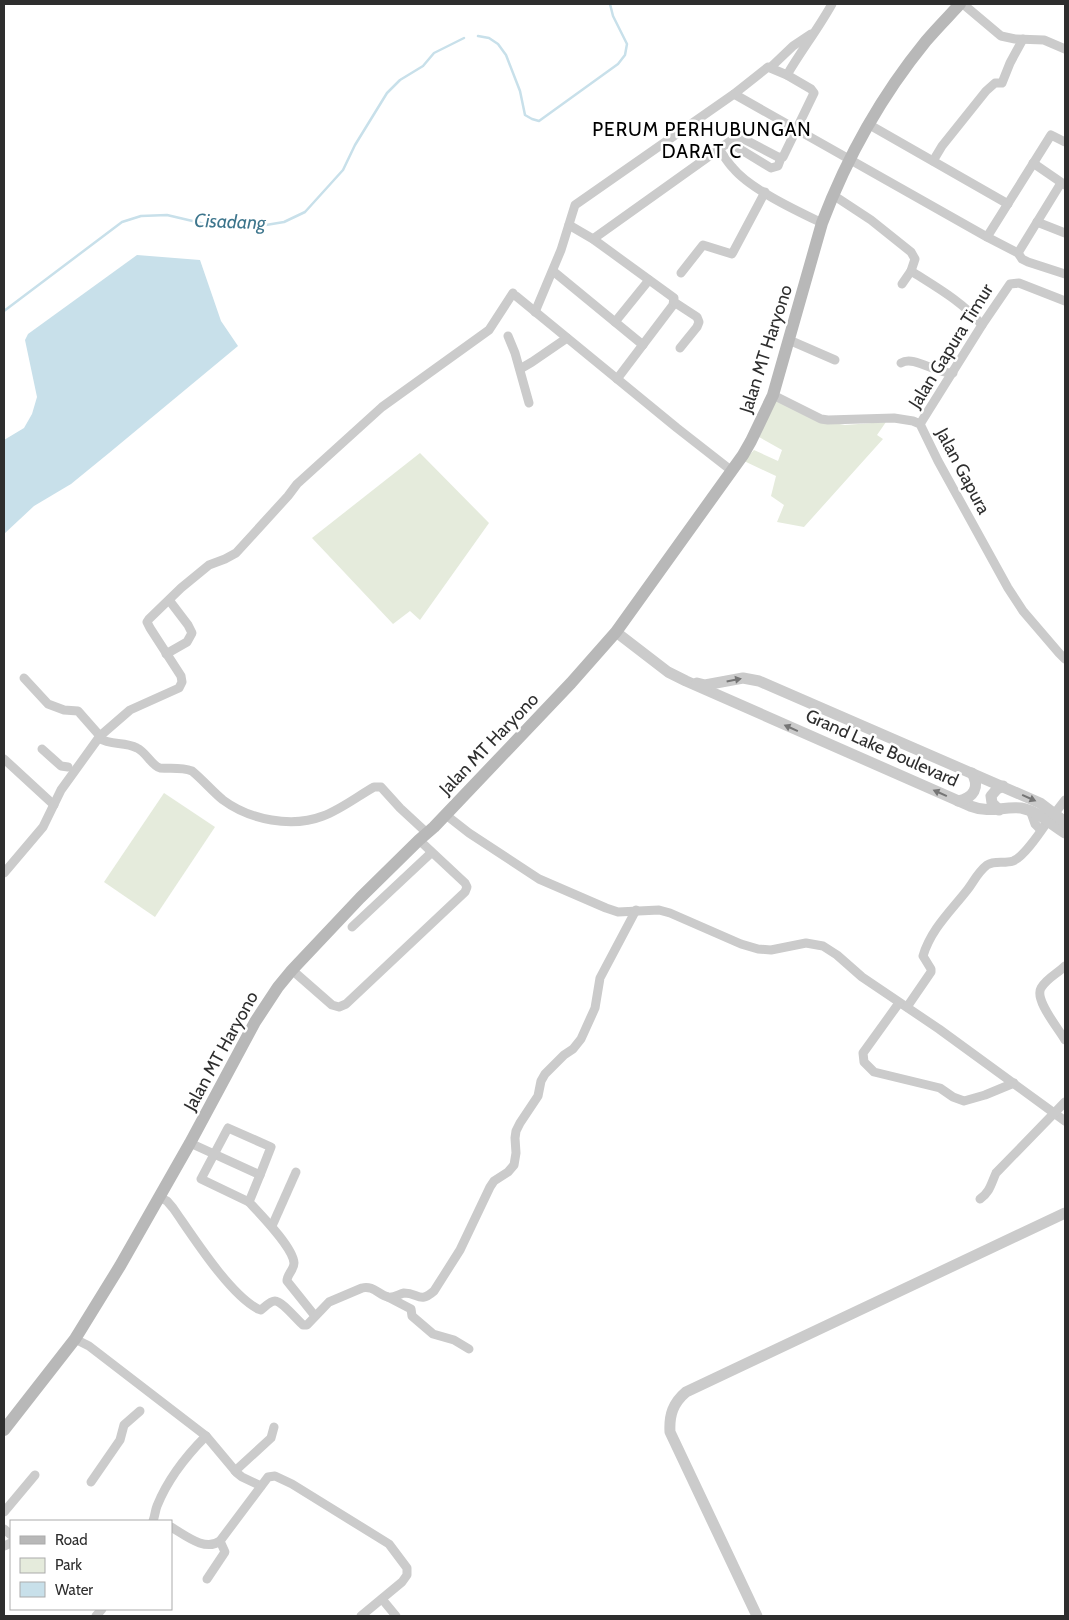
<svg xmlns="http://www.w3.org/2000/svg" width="1069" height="1620" font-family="Cabin,sans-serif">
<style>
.green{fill:#e5ebdc}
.water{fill:#c8e0ea}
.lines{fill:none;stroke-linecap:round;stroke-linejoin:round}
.stream{stroke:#c8e0ea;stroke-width:2.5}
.minor{stroke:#cbcbcb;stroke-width:9}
.tertiary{stroke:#cbcbcb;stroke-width:11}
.secondary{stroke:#b8b8b8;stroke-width:12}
.oneway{fill:#757575}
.labels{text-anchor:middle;stroke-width:5;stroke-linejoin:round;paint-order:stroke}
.street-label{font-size:18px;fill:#2e2e2e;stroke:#fff}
.neighbourhood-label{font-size:19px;letter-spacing:1px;fill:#000;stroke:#fff}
.water-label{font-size:19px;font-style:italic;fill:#3e768d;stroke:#fff}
</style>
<rect width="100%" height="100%" fill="#fff"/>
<g class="green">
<path d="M776 400 817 420 845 425 886 422 877 435 883 439 804 527 777 522 784 505 771 496 776 476 744 461 754 450 778 461 782 450 759 437Z"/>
<path d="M420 453 489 523 420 620 410 611 393 624 312 538Z"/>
<path d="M164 793 215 827 155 917 104 882Z"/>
</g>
<path class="water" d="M137 255 200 260 221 321 238 346 109 453 71 484 34 506 4 534V440L24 428 32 414 37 397 25 340 28 334Z"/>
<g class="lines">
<g class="stream">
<path d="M478 36 489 38 498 44 506 55 520 91 525 115 532 119 539 121 618 64 625 55 627 44 613 16 610 4"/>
<path d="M4 311 122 222 141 216 167 215 201 223 260 226 284 222 305 212 343 170 355 145 387 93 400 80 423 66 434 53 464 38"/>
</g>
<g class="minor">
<path d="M963 4 1001 36 1015 39 1044 40 1065 49"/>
<path d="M771 67 793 46 811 34"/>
<path d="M734 94 987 237 1018 253 1022 259 1028 262 1065 274"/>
<path d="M868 124 1008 204"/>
<path d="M730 143 771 168 778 166 781 158"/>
<path d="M719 149C724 156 728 163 733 168 750 189 797 211 822 223"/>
<path d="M933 161 942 146 986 91 995 83H1002L1010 63 1023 39"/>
<path d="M1033 163 1065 185"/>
<path d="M833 195 871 220 911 252 915 259 911 271C936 287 963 302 982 325"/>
<path d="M1037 222 1065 233"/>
<path d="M569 225 593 239 674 298 673 305 617 379"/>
<path d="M987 237 1051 135 1065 142"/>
<path d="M593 239 736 137 742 138 778 157H783L814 93 811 89 787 75"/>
<path d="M1018 253 1061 183"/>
<path d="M553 271 643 345"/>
<path d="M681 273 703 245 732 254 765 192"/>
<path d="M902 284 911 271"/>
<path d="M516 296 677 428 732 471"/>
<path d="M674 302 697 317 699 322 697 327 680 348"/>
<path d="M535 312 561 250 575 205 734 94 768 67 787 75C801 51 818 29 832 4"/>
<path d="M615 322 649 280"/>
<path d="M508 336 515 353 529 403"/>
<path d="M789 340 835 360"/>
<path d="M901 363C914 355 936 374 953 373"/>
<path d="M520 369 532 362 567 338"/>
<path d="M773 395 821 419 828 420 894 418 913 421 920 424 938 461 1008 588 1023 611 1059 653 1065 659"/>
<path d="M920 424 982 325 1010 284 1019 283 1065 301"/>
<path d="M166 654 187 642 192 633 188 625 169 600"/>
<path d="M24 678 48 704 64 710 78 711 100 736"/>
<path d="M99 738C111 746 124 741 137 748 146 752 152 766 160 768 171 769 181 767 192 771 203 780 212 791 223 800 250 820 292 828 323 816 340 810 358 796 374 787H381L400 808 427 833"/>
<path d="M42 749 61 766 68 767"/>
<path d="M4 759 54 805"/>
<path d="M1030 810 1035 824 1041 830"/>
<path d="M1055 813 1065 800"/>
<path d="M446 815 469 833 539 879 606 908 618 912 659 910 670 913 741 944 758 949 771 950 806 943 823 946 837 955 862 977 939 1029 1065 1121"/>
<path d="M4 873 43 827 61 790 100 736 130 710 179 688 182 682 181 676 150 628 147 622 149 619 181 588 209 565 225 559 236 553 288 496 297 484 382 407 489 330 513 293"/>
<path d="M352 927 431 853"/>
<path d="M1065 966C1057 974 1047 978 1041 988 1034 1000 1059 1029 1065 1040"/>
<path d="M292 970 332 1005 339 1007 346 1004 465 892 467 887 465 883 419 840"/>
<path d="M899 1003 863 1053 864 1062 874 1072 940 1088 953 1097 964 1101 985 1095 1014 1083"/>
<path d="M907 1007 931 972V969L923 956C931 929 951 911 968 889 974 881 978 872 987 865 995 860 1004 864 1013 861 1024 857 1041 831 1048 821"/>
<path d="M190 1143 260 1175 249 1202C260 1214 293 1247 294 1263 294 1270 287 1274 287 1281L315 1316"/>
<path d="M159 1197 167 1201 173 1208C192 1235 229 1294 258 1309L261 1310C265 1307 270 1301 275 1301 282 1301 297 1320 303 1325H307L329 1302 362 1288C373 1285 379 1295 388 1297 394 1298 399 1294 404 1293 419 1293 419 1304 434 1291L460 1250 490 1187 494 1181 508 1172 514 1165 516 1153 515 1138 516 1131 520 1123 538 1096 541 1081 545 1074 564 1055 573 1049 581 1039 595 1008 600 978 636 910"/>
<path d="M980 1199C990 1192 991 1184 996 1173L1065 1102"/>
<path d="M249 1202 201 1179 228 1128 271 1147 260 1175"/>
<path d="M272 1226 296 1172"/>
<path d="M388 1297 411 1309 412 1316 433 1334 454 1340 469 1349"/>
<path d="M75 1339 89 1346 206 1436 237 1473 242 1477 261 1486"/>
<path d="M235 1471 271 1438 274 1427"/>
<path d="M91 1482 120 1440 124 1425 140 1411"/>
<path d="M4 1512 35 1475"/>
<path d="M153 1521C155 1516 155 1511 157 1506 167 1481 187 1455 206 1436"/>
<path d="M171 1527C185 1535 205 1552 220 1541L268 1477 275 1476 292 1484 389 1544 407 1568V1575L402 1582 361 1616"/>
<path d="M4 1529 11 1535"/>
<path d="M4 1546 11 1543"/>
<path d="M207 1579 225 1552 220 1541"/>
<path d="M382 1599 396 1616"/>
<path d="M96 1616 102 1609"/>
</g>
<g class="tertiary">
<path d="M616 632 668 672 686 681 970 806C991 814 1002 806 1021 808 1038 811 1050 824 1065 833"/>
<path d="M697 683 705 685 743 678 759 681 1040 803 1065 822"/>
<path d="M958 801C974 798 980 787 972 773"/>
<path d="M999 810 992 803 991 796 997 789 1003 786"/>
<path d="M757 1616 670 1432C669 1415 673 1403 686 1392L1065 1213"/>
</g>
<path class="secondary" d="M4 1430 75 1339 120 1266 190 1143 255 1022 278 987 292 970 360 898 419 840 434 827 571 683 616 632 743 455 751 441 773 395 822 223C847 157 882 95 926 41 937 28 949 16 960 4"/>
</g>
<defs><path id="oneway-solid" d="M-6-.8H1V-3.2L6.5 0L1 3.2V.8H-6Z" transform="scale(1.25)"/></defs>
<g class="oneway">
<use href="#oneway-solid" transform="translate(734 680) rotate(-11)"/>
<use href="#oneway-solid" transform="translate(791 728) rotate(-156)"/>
<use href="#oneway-solid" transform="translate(940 793) rotate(-156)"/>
<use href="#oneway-solid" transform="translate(1029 798) rotate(24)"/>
</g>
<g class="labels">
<g class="street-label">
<text transform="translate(951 346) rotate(-58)" y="6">Jalan Gapura Timur</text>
<text transform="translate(766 349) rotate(-72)" y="6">Jalan MT Haryono</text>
<text transform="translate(963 471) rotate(62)" y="6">Jalan Gapura</text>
<text transform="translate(489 744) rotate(-46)" y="6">Jalan MT Haryono</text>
<text transform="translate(882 748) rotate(24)" y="6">Grand Lake Boulevard</text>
<text transform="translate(221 1051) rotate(-61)" y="6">Jalan MT Haryono</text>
</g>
<g class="neighbourhood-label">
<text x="702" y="136">PERUM PERHUBUNGAN<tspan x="702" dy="22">DARAT C</tspan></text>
</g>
<g class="water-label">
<text transform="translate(230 221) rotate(2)" y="7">Cisadang</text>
</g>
</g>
<rect width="1069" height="1620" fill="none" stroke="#2e2e2e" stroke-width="10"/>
<rect x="10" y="1520" width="162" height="90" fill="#ffffff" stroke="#ababab"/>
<rect x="20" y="1536" width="25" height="8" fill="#b8b8b8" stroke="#ababab"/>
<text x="55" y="1545" font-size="15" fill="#2e2e2e">Road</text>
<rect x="20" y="1558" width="25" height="15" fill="#e5ebdc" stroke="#ababab"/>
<text x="55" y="1570" font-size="15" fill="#2e2e2e">Park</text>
<rect x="20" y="1582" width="25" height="15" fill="#c8e0ea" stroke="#ababab"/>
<text x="55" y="1595" font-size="15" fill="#2e2e2e">Water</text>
</svg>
